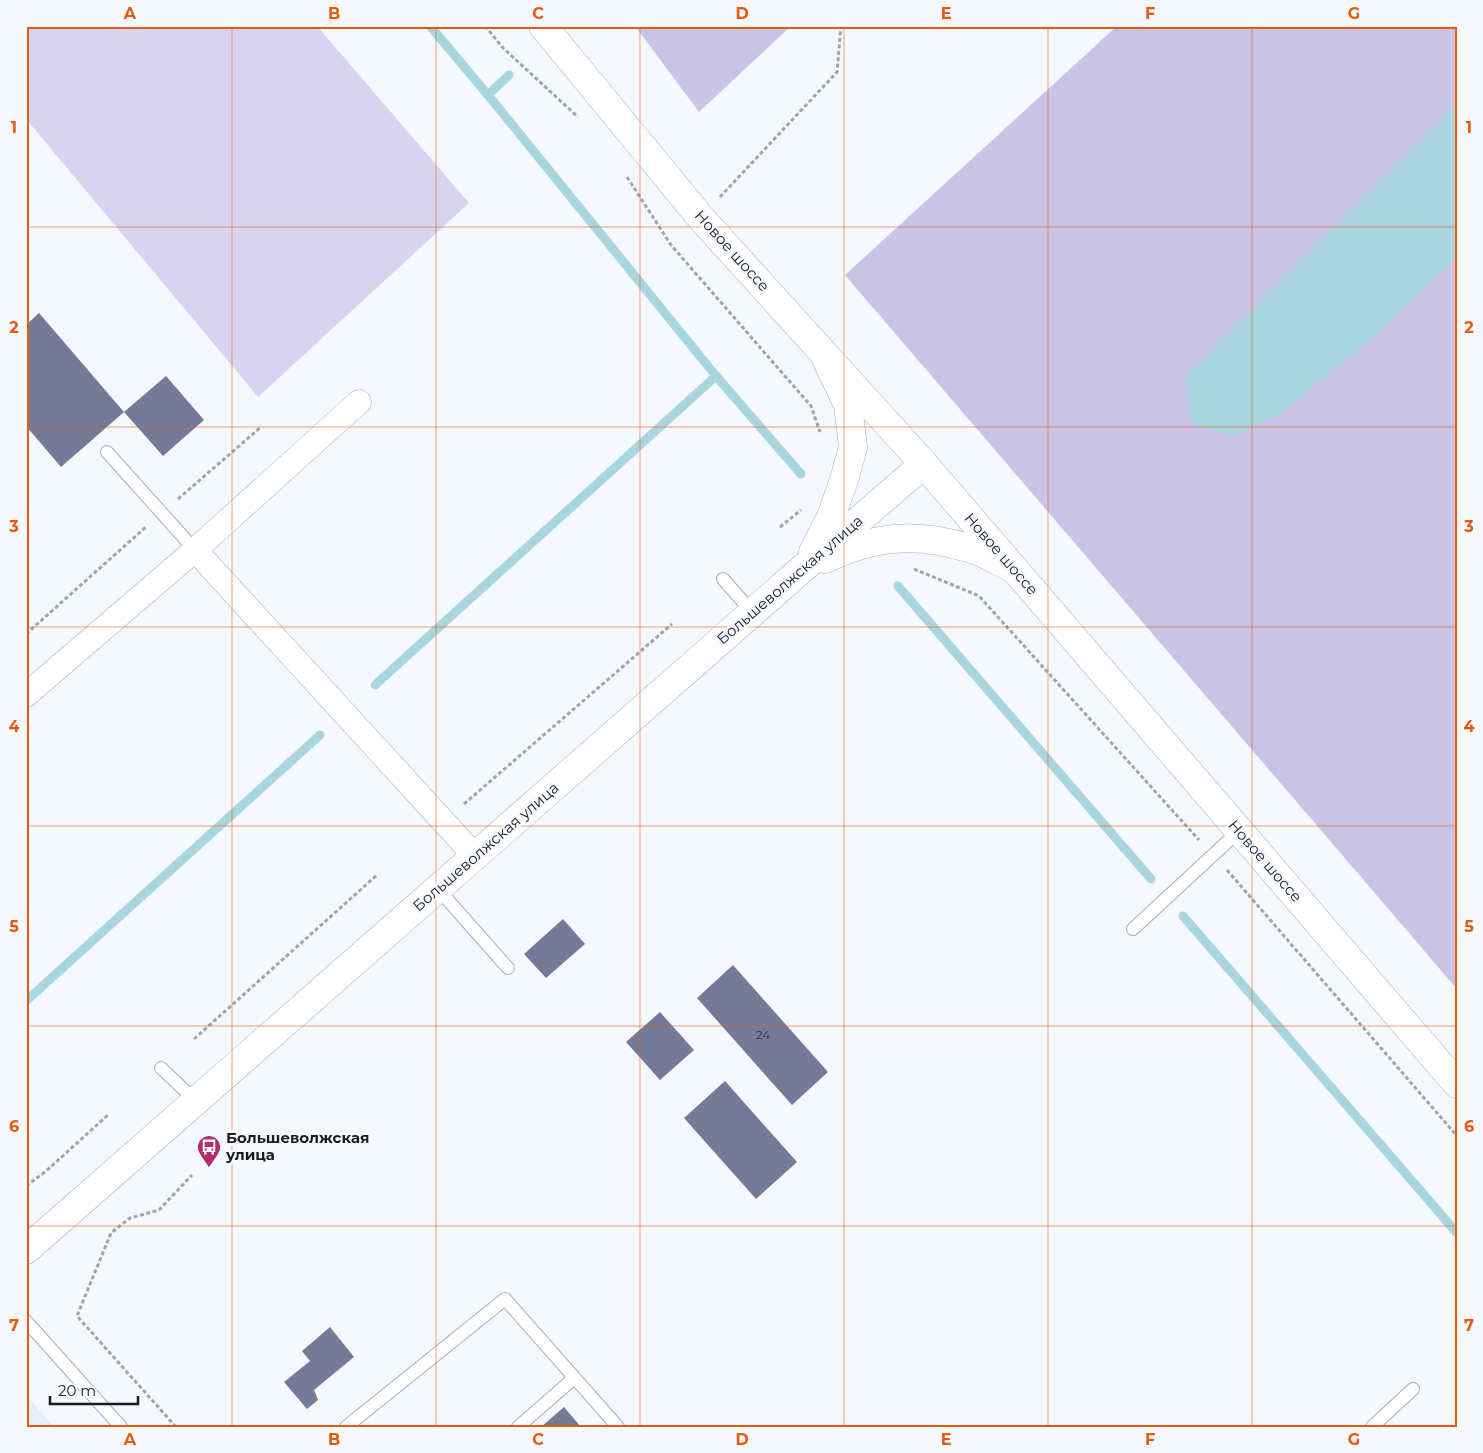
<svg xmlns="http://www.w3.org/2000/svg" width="1483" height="1453" font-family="Montserrat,sans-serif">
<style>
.built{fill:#e4edf9}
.green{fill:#d8d3f0}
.forest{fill:#c9c3e5}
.water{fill:#a9d5df}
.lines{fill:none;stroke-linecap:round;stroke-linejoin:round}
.stream{stroke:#a9d5df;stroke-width:9}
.building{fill:#737b99}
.service-casing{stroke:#9eb0c6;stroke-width:14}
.minor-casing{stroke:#9eb0c6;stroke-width:25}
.secondary-casing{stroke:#9eb0c6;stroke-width:29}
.primary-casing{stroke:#9eb0c6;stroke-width:29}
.path{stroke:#a1a6ac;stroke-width:3;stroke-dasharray:4 2.5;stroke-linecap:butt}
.service{stroke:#fff;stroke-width:12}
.minor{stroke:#fff;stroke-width:24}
.secondary{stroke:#fff;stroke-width:28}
.primary{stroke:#fff;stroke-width:28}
.grid{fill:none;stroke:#e8590c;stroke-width:1;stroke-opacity:0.55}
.labels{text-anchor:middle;stroke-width:5;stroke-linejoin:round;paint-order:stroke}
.number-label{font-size:12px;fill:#2d3442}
.street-label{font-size:15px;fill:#161d25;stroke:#f5f8fd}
.poi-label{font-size:15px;font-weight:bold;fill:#161d25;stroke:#f5f8fd;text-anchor:start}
.neatline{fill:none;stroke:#e8590c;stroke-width:2}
.grid-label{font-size:16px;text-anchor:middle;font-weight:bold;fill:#e8590c}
</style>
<rect width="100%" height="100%" fill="#f5f8fd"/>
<path class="built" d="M26 1395 54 1427H26Z"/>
<path class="green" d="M26 26H317L469 203 258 397 26 119Z"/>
<g class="forest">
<path d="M635 26H791L699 112Z"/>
<path d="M1117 26H1457V989L845 275Z"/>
</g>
<path class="water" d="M1457 103V257L1374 336 1285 410 1237 436 1192 426 1185 377Z"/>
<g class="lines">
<g class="stream">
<path d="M430 26 488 95 716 376 801 474"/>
<path d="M488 95 509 75"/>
<path d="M898 586 1151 879"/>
<path d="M375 685 716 376"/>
<path d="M1183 916 1457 1233"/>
<path d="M26 1001 320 735"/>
</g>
</g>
<g class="building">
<path d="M39 313 124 412 61 467 26 426V325Z"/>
<path d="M166 376 204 420 163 456 124 412Z"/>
<path d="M563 919 585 944 546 978 524 954Z"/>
<path d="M733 965 828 1072 792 1105 697 998Z"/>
<path d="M660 1012 694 1050 660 1080 626 1042Z"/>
<path d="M725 1081 797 1162 756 1199 684 1118Z"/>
<path d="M330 1327 354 1357 314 1390 318 1400 307 1409 284 1382 310 1361 302 1351Z"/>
<path d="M564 1407 581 1427H541Z"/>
</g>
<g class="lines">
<g class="service-casing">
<g id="service">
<path d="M107 452 195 550"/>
<path d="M723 579 753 613"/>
<path d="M438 889 508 968"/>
<path d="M1133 929 1239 831"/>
<path d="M161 1068 196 1101"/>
<path d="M26 1321 121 1427"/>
<path d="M346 1427 505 1299 618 1427"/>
<path d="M518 1427 573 1379"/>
<path d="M1372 1427 1413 1389"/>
</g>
</g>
<g class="minor-casing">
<g id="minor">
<path d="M195 550 475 856"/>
<path d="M26 695 195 550 359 402"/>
</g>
</g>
<g class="secondary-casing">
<g id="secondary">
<path d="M813 552 831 517 844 480 853 447 848 405 827 361"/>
<path d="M825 559C874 536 915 532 968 548 984 552 999 562 1014 569"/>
<path d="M26 1250 801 570 924 464"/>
</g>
</g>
<g class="primary-casing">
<path id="primary" d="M543 26 701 218 924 464 1457 1084"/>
</g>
<g class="path">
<path d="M485 26 503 48 578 117"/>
<path d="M627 177 671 245 811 406 820 432"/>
<path d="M720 197 837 72 841 26"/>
<path d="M178 499 261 427"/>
<path d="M780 527 801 510"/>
<path d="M914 569 979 596 1199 840"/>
<path d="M26 634 147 526"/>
<path d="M464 804 672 624"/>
<path d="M1227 870 1457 1136"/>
<path d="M194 1039 377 875"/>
<path d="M26 1186 45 1172 109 1114"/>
<path d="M176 1427 77 1316 111 1233 130 1218 159 1210 192 1175"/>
</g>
<use href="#service" class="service"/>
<use href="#minor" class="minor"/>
<use href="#secondary" class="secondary"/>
<use href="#primary" class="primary"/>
</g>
<path class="grid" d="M232 26V1427M436 26V1427M640 26V1427M844 26V1427M1048 26V1427M1252 26V1427M26 227H1457M26 427H1457M26 627H1457M26 826H1457M26 1026H1457M26 1226H1457"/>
<defs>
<g id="bus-pin" transform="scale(1.25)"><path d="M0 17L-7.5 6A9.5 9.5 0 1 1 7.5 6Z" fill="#b42d71" stroke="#f5f8fd"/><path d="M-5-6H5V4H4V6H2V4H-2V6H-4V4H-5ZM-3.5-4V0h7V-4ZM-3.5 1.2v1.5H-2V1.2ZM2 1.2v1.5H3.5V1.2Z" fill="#fff"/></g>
</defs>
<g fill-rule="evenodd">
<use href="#bus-pin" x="209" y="1147"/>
</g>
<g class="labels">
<g class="number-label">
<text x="763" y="1039">24</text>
</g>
<g class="street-label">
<text transform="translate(732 251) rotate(48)" y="5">Новое шоссе</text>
<text transform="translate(1001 554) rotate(49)" y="5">Новое шоссе</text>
<text transform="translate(790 580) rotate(-41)" y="5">Большеволжская улица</text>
<text transform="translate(486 847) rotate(-41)" y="5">Большеволжская улица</text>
<text transform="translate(1265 861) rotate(49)" y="5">Новое шоссе</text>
</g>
<g class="poi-label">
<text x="226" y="1143">Большеволжская<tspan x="226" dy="17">улица</tspan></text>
</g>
</g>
<rect width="1483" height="1453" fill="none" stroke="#f5f8fd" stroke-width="55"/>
<path d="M50 1396v8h88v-8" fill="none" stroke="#161d25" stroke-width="2.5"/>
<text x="58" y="1396" font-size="15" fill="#161d25" stroke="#f5f8fd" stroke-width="4" paint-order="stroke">20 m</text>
<rect x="28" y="28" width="1428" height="1398" class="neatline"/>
<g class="grid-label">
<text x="130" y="19">A</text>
<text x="334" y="19">B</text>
<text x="538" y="19">C</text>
<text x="742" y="19">D</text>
<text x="946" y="19">E</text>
<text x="1150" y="19">F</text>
<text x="1354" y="19">G</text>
<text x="14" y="133">1</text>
<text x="1469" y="133">1</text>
<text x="14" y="333">2</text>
<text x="1469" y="333">2</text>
<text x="14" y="532">3</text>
<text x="1469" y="532">3</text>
<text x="14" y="732">4</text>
<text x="1469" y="732">4</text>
<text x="14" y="932">5</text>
<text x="1469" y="932">5</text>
<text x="14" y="1132">6</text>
<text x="1469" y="1132">6</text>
<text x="14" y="1331">7</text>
<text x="1469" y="1331">7</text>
<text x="130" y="1445">A</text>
<text x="334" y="1445">B</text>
<text x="538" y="1445">C</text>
<text x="742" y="1445">D</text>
<text x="946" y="1445">E</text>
<text x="1150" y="1445">F</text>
<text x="1354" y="1445">G</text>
</g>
</svg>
